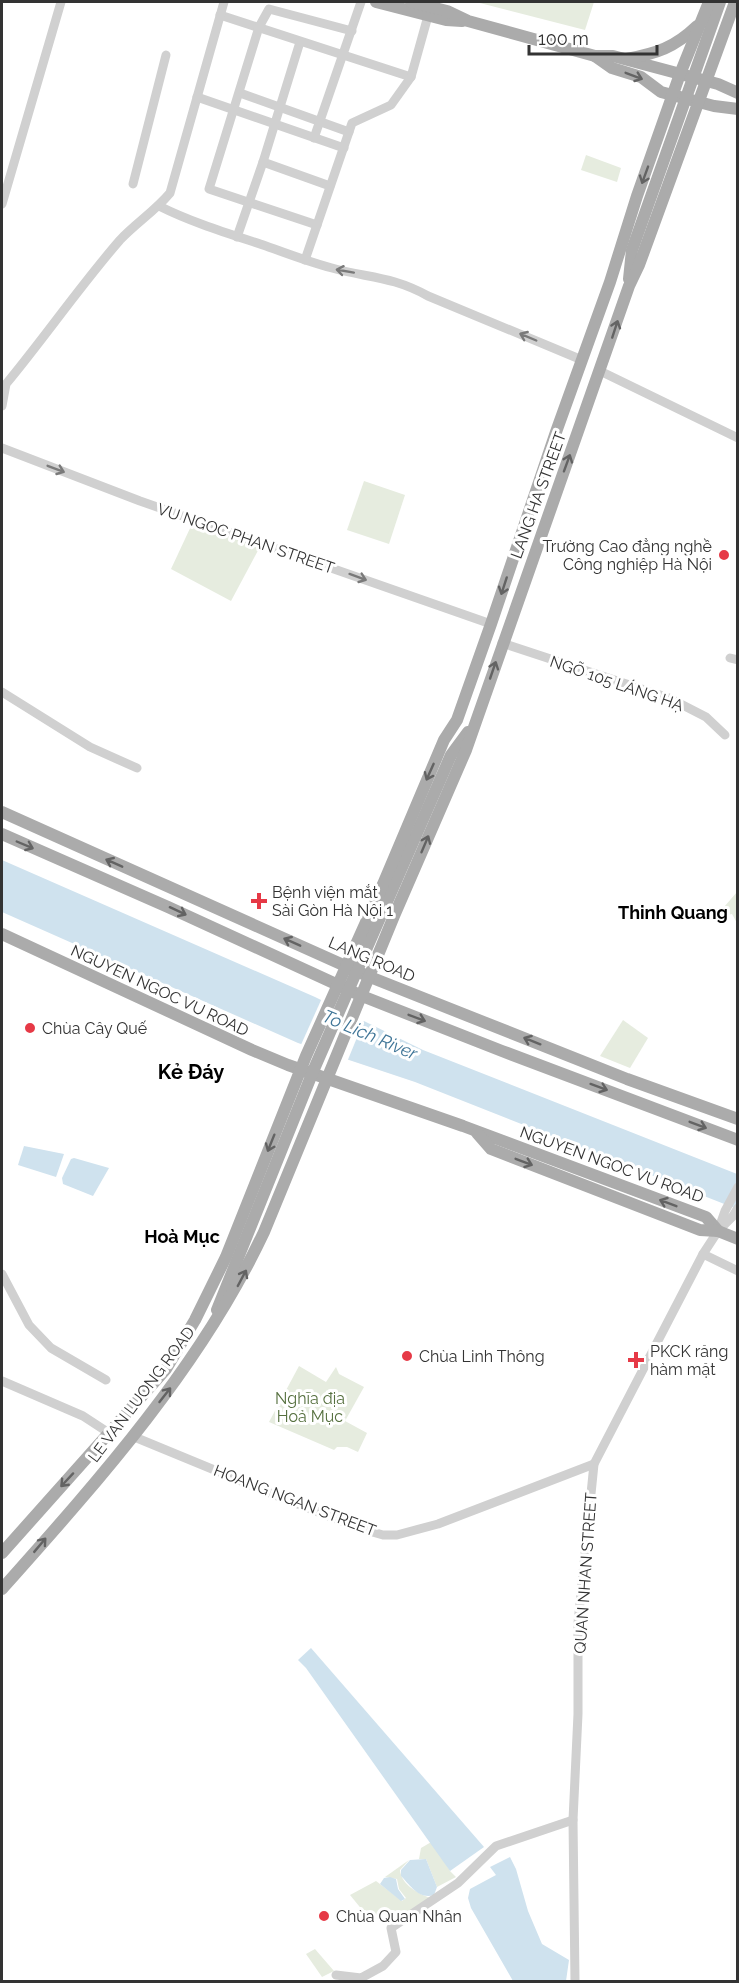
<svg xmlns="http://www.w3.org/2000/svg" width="739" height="1983" font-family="Raleway,sans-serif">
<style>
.green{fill:#e6ecdf}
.water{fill:#cfe2ee}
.pier{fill:#fff}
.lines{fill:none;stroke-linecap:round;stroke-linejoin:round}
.minor{stroke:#d0d0d0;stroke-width:9}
.major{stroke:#ababab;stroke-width:12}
.oneway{stroke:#636363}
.oneway2{stroke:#7a7a7a}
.poi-dot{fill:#e63946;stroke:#fff;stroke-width:2}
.labels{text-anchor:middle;stroke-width:6;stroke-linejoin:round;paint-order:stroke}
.street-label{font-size:16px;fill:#333;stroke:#fff}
.poi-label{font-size:16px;fill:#333;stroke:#fff;text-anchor:start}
.park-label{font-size:16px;fill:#56703f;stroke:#fff}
.neighbourhood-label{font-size:18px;font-weight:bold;fill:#000;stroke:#fff}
.water-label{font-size:18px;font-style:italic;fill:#3f7597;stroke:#fff}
.quarter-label{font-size:20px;font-weight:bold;fill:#000;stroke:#fff}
</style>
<rect width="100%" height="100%" fill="#fff"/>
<g class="green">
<path d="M476 2H594L585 30Z"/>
<path d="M586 155 621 168 617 182 581 170Z"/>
<path d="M364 481 405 495 389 544 347 530Z"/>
<path d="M192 524 261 545 231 601 171 569Z"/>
<path d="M737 892V923L732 914 722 916 724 907Z"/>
<path d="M623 1020 648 1038 630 1068 600 1056Z"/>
<path d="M299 1366 326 1382 336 1367 339 1374 364 1387 345 1421 367 1433 358 1452 347 1447H337L334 1450 269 1422Z"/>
<path d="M433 1841 450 1871 456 1877 437 1887 426 1859H419L421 1848Z"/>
<path d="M409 1860 400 1870C401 1884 418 1894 431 1898L399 1922 391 1911 368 1917 350 1895 376 1881 402 1901 406 1898 399 1889 397 1879 385 1877Z"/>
<path d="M315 1949 334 1971 322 1977 306 1954Z"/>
</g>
<g class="water">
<path d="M2 860 315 997 423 1050 737 1174V1209L415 1082 298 1043 2 912Z"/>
<path d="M24 1146 64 1154 56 1177 18 1165Z"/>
<path d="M74 1158 109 1168 93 1196 63 1184 62 1178 71 1159Z"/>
<path d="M311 1648 484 1847 450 1871 306 1668 298 1660Z"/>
<path d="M510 1857 516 1869 528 1911 542 1944 569 1960 566 1981H513L471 1908 468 1898 470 1889 496 1875 490 1867Z"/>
<path d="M426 1859 437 1887 434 1895C419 1900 410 1885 401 1876V1870L410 1860Z"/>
<path d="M390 1877 396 1879 398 1889 405 1899 401 1901 380 1884 384 1878Z"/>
</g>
<path class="pier" d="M322 998 365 1018 347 1062 300 1047Z"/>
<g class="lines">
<g class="minor">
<path d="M220 15 411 77"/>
<path d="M240 93 349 132"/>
<path d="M197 97 344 148"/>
<path d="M314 138 361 2"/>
<path d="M263 162 330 186"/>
<path d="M133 184 166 55"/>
<path d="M2 204 61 2"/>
<path d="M159 206C193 223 230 234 266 246 288 254 309 262 332 268 368 278 392 276 428 296L582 360"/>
<path d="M317 225 209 189 259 27 269 9 352 31"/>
<path d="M237 237 263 162 300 42"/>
<path d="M305 260 352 123 391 105 411 77 428 16"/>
<path d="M600 371 738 438"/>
<path d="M2 406 6 384C45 337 80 286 120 240 136 223 155 211 170 193L224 2"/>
<path d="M2 448 140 501 491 624"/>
<path d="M502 643 669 698 706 717 725 735"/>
<path d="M730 658 738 660"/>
<path d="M2 692 90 747 137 768"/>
<path d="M719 1228 725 1211 738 1187"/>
<path d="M703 1254 738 1271"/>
<path d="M2 1274 29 1325 51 1348 106 1380"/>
<path d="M2 1381 83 1416 109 1433"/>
<path d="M132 1436 280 1497 362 1529 383 1535H397L438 1524 594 1464"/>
<path d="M336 1975 361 1978 383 1966 396 1952 391 1928 458 1883 496 1846 573 1820"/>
<path d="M575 1982 573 1820 578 1714V1623L594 1464 703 1254 718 1231 733 1216 738 1208"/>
</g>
<g class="major">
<path d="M376 2 446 20 462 21"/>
<path d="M411 2 447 11 468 21 595 56H613L718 84 738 93"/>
<path d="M595 56 612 68 641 77 661 92 714 106 738 109"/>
<path d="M627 59C657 53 674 48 697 26"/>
<path d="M629 279 632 250 720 2"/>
<path d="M2 812 370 977 627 1079 738 1119"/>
<path d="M2 834 168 907 362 996 502 1051 738 1140"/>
<path d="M2 934 252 1050 288 1065 463 1126 706 1217 718 1231"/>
<path d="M477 1133 491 1149 700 1230 718 1231 738 1239"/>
<path d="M217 1310 314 1069 451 755 468 732"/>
<path d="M2 1553 166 1369 195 1320 226 1257 306 1056 384 882 444 740 457 720 491 624 556 432 610 282 637 196 680 74 709 2"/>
<path d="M2 1589C100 1479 201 1366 264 1232L394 916 466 750 629 286 639 265 735 2"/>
</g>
</g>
<defs><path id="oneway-shaft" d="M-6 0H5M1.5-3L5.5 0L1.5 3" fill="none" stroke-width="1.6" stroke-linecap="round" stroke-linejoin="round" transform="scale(1.5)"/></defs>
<g class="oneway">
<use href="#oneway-shaft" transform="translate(634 76) rotate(21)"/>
<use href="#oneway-shaft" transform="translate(645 175) rotate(110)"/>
<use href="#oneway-shaft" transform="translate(615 329) rotate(-72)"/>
<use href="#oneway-shaft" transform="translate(567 463) rotate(-70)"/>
<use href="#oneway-shaft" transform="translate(504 586) rotate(108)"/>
<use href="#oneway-shaft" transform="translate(493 670) rotate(-71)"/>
<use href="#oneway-shaft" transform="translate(430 772) rotate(114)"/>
<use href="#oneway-shaft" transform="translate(425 844) rotate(-67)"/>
<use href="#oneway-shaft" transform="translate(25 845) rotate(23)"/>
<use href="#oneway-shaft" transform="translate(114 863) rotate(-156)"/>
<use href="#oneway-shaft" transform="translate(178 911) rotate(25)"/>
<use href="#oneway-shaft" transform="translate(292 942) rotate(-156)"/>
<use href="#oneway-shaft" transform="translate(417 1018) rotate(21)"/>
<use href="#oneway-shaft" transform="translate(532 1041) rotate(-158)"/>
<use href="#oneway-shaft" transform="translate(599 1087) rotate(20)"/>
<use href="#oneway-shaft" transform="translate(698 1125) rotate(21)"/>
<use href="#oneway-shaft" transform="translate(271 1143) rotate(112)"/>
<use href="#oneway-shaft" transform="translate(524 1162) rotate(21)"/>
<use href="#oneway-shaft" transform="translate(668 1203) rotate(-159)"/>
<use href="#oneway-shaft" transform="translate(242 1278) rotate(-62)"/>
<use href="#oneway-shaft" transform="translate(165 1395) rotate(-52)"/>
<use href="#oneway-shaft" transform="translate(67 1480) rotate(133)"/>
<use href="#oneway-shaft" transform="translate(40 1545) rotate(-50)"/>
</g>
<g class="oneway2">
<use href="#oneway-shaft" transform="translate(345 271) rotate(-170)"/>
<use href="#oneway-shaft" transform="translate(528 337) rotate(-157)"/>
<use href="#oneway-shaft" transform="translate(56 469) rotate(21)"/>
<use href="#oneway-shaft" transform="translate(358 577) rotate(20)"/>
</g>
<g class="poi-dot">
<circle cx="724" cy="555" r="6"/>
<path d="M256 892h6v6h6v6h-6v6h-6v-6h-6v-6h6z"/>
<circle cx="30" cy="1028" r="6"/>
<circle cx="407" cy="1356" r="6"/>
<path d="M633 1351h6v6h6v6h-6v6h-6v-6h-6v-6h6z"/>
<circle cx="324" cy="1916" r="6"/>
</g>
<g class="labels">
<g class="street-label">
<text transform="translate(538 495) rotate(-70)" y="6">LANG HA STREET</text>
<text transform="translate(246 538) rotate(19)" y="6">VU NGOC PHAN STREET</text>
<text transform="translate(617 683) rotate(19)" y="6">NGÕ 105 LÁNG HẠ</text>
<text transform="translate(372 959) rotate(23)" y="6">LANG ROAD</text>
<text transform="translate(160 990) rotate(25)" y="6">NGUYEN NGOC VU ROAD</text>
<text transform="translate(612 1164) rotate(20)" y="6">NGUYEN NGOC VU ROAD</text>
<text transform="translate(141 1394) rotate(-53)" y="6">LE VAN LUONG ROAD</text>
<text transform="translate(295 1500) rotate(21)" y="6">HOANG NGAN STREET</text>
<text transform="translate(585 1573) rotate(-86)" y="6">QUAN NHAN STREET</text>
</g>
<g class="poi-label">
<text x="712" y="552" text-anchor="end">Trường Cao đẳng nghề<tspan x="712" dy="18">Công nghiệp Hà Nội</tspan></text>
<text x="272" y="898">Bệnh viện mắt<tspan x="272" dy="18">Sài Gòn Hà Nội 1</tspan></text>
<text x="42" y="1034">Chùa Cây Quế</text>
<text x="650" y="1357">PKCK răng<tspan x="650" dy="18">hàm mặt</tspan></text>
<text x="419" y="1362">Chùa Linh Thông</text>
<text x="336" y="1922">Chùa Quan Nhân</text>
</g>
<g class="park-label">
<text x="310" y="1404">Nghĩa địa<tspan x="310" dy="18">Hoả Mục</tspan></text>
</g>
<g class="neighbourhood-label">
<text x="673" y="919">Thinh Quang</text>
<text x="182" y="1243">Hoà Mục</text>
</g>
<g class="water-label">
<text transform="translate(370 1035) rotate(23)" y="6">To Lich River</text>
</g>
<g class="quarter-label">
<text x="191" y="1079">Kẻ Đáy</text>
</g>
</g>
<rect width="739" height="1983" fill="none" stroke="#333333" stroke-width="6"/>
<path d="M529 45v9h128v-9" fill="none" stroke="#333333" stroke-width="3"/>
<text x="538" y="45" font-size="18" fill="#333333" stroke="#ffffff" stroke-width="4.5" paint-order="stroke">100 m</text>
</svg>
